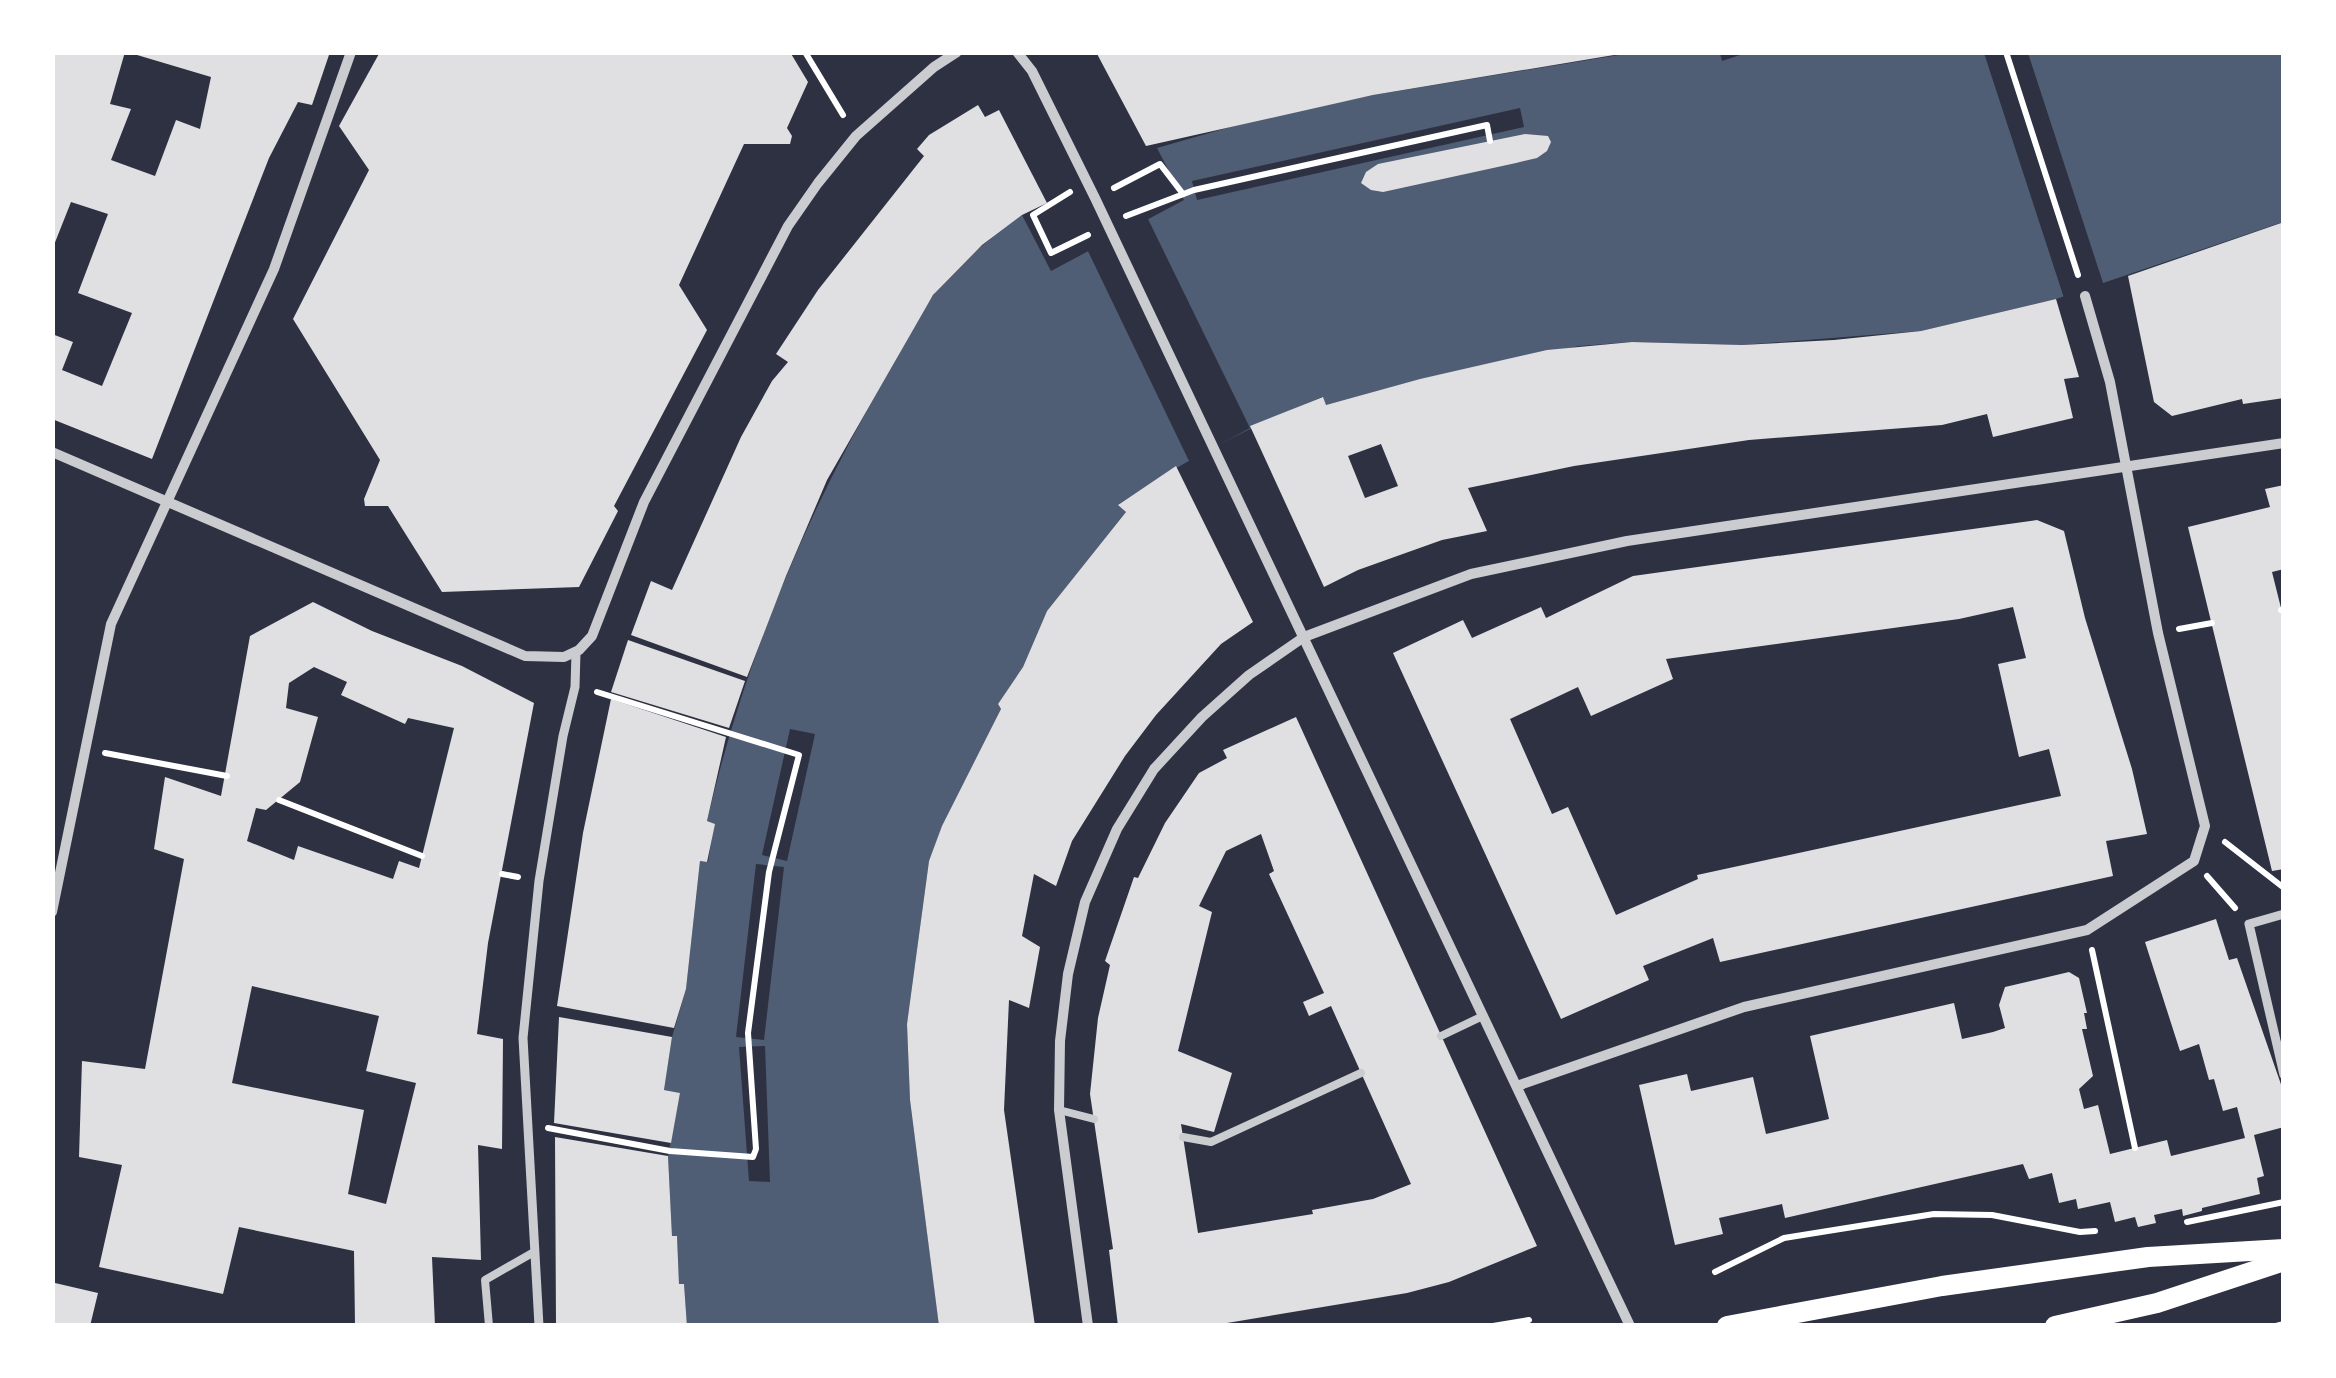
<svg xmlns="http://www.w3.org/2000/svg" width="2336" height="1378" font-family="'Space Grotesk',sans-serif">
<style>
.water{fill:#4f5d75}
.pier{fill:#2d3142}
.building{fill:#e0e0e3;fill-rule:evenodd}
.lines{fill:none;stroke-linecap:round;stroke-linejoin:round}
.path{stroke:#fff;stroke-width:6}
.service{stroke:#caccd0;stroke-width:8}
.pedestrian{stroke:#caccd0;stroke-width:9}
.minor{stroke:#caccd0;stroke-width:10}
.secondary{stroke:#fff;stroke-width:20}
</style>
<rect width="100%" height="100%" fill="#2d3142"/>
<path class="water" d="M1749 52 2283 53V222L2056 299 1921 331 1742 345 1632 342 1579 346 1421 379 1326 405 1322 397C1249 427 1184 460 1119 504L1126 512 1047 611 1023 667 998 704 1001 709 929 861 907 1024 910 1100 939 1325H687L684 1285 679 1284 677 1237 672 1236 668 1156 680 1093 664 1090 672 1037 686 989 700 861 708 862 714 824 707 821C744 661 807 511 890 370 904 346 916 319 932 297 955 264 991 238 1022 215L1051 271 1184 200 1157 148 1258 119 1373 95 1631 53H1720L1722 61Z"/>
<g class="pier">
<path d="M1984 53H2028L2105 289 2065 301Z"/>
<path d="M1520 108 1524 127 1197 200 1192 181Z"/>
<path d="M1146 215 1250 428 1189 461 1086 247Z"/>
<path d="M790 729 815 734 787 861 762 855Z"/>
<path d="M756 864 784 867 764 1040 736 1037Z"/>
<path d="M765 1046 770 1182 749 1181 739 1047Z"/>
</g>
<g class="building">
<path d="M52 52H125L110 104 131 109 111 160 155 176 176 120 200 129 211 77 127 52H330L312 105 298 102 269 158 152 459 52 419V334L73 342 62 370 102 386 132 313 78 293 108 214 71 202 52 250Z"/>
<path d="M380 52H790L808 82 787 128 792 136 790 144H744L679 285 707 330 614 506 618 511 579 587 442 592 388 506H365L364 499 380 460 293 319 369 170 339 126Z"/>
<path d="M1096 52H1620V54L1373 95 1146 146Z"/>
<path d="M978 105 985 117 999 110 1047 203 1022 215 982 245 933 295 827 480 786 576 747 677 631 635 651 581 672 590 741 437 772 381 788 362 776 354 818 290 924 156 917 149 929 135Z"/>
<path d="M1525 134 1548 136 1551 142 1547 151 1537 158 1516 163 1383 192 1371 190 1361 183 1366 172 1378 164Z"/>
<path d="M2284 222V398L2243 404 2242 399 2172 416 2154 402 2128 276Z"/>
<path d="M2056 299 2079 377 2064 379 2073 418 1993 437 1987 414 1942 425 1749 440 1574 466 1468 488 1487 531 1442 540 1358 570 1324 587 1250 426 1323 397 1326 405 1420 379 1547 350 1632 342 1742 345 1834 340 1921 331ZM1381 444 1398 486 1365 498 1348 456Z"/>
<path d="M1176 466 1253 622 1221 644 1156 715 1125 756 1072 841 1056 886 1034 874 1022 936 1040 947 1029 1008 1009 1000 1004 1110 1035 1326H939L910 1100 907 1024 929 861 942 826 1001 709 998 704 1023 667 1047 611 1126 512 1118 505Z"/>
<path d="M2284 485V569L2272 572 2284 620V869L2272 871 2188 527 2270 507 2265 489Z"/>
<path d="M2037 520 2064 531 2085 618 2132 769 2147 834 2106 841 2113 876 1720 962 1713 938 1643 966 1649 980 1561 1019 1393 653 1463 620 1472 638 1541 607 1546 618 1633 576ZM2013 607 2026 658 1998 664 2019 757 2049 749 2061 796 1697 875 1698 879 1616 915 1568 807 1552 814 1510 719 1578 687 1591 716 1673 679 1666 659 1959 619Z"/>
<path d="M313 602 372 631 462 666 534 703 488 943 477 1034 503 1039 502 1149 478 1145 481 1260 432 1257 435 1326H355L354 1251 239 1227 223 1294 99 1267 122 1165 79 1157 82 1061 145 1069 184 859 154 849 165 777 221 796 250 636ZM314 667 347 682 341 695 405 724 408 718 454 728 419 868 399 861 393 879 298 846 294 860 247 841 256 808 266 810 300 782 318 717 286 708 289 683ZM252 986 379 1016 366 1071 416 1083 386 1204 348 1194 364 1110 232 1083Z"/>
<path d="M628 640 745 681 729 728 611 692Z"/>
<path d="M611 699 726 737 707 821 715 824 707 862 700 861 686 989 674 1028 557 1006 583 833Z"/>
<path d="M1296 717 1537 1246 1449 1282 1407 1293 1209 1326H1118L1109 1250 1113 1249 1090 1094 1098 1018 1110 965 1105 961 1134 877 1138 878 1165 823 1199 773 1227 758 1223 750ZM1261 834 1274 871 1269 874 1324 993 1303 1002 1309 1016 1331 1006 1411 1184 1373 1199 1312 1210 1313 1214 1198 1233 1181 1124 1214 1132 1232 1073 1178 1051 1212 912 1199 906 1226 851Z"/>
<path d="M2216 919 2229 960 2237 958 2284 1093V1127L2254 1135 2264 1176 2257 1178 2260 1194 2202 1208V1211L2183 1216 2182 1209 2154 1215 2156 1223 2138 1227 2135 1217 2115 1222 2110 1202 2078 1209 2076 1199 2059 1203 2052 1173 2029 1179 2023 1164 1785 1218 1782 1204 1719 1218 1723 1234 1675 1245 1639 1085 1687 1074 1691 1091 1753 1077 1766 1134 1829 1119 1810 1036 1954 1003 1962 1039 1993 1032 2005 1028 1999 1005 2005 987 2069 972 2079 978 2087 1013H2084L2087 1029H2082L2093 1076 2079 1089 2084 1109 2098 1105 2110 1154 2167 1140 2171 1156 2245 1138 2237 1107 2223 1111 2214 1079 2209 1080 2199 1044 2180 1051 2145 942Z"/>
<path d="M559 1017 672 1037 664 1090 680 1093 671 1143 554 1123Z"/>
<path d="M555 1137 668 1156 672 1236H677L679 1284H684L687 1326H556Z"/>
<path d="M55 1283 98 1293 90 1326H52Z"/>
</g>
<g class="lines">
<g class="path">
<path d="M805 52 843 115"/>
<path d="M2006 52 2078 275"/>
<path d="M1114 188 1160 164 1183 194"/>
<path d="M1070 192 1033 215 1051 253 1088 235"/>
<path d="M1126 216 1194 190 1487 125 1490 141"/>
<path d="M2281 610H2284"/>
<path d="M2179 629 2212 623"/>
<path d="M105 753 227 776"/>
<path d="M279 800 422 856"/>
<path d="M2225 842 2284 888"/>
<path d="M502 874 518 877"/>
<path d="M2207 876 2235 908"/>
<path d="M2092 950 2135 1148"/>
<path d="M548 1128 670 1151 753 1157 756 1149 748 1033 769 872 799 755 597 692"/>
<path d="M2187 1222 2284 1202"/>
<path d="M1715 1272 1784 1238 1934 1214 1992 1215 2080 1232 2095 1231"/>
<path d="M1493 1326 1529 1320"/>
<path d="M2276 1326 2284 1324"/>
</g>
<g class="service">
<path d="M1441 1036 1483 1016"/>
<path d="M1059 1110 1094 1119"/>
<path d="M1183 1137 1211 1142 1361 1073"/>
<path d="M489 1326 485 1280 534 1252"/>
</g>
<g class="pedestrian">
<path d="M2284 914 2249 924 2284 1075"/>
<path d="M539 1326 523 1038 539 881 563 736 575 687 576 652"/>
</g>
<g class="minor">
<path d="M1017 52 1032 71 1095 198 1630 1326"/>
<path d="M52 452 525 656 564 657 579 650 592 636 644 502 788 226 818 183 856 136 934 67 957 52"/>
<path d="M52 912 111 624 274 269 351 52"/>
<path d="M1517 1086 1744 1007 2087 930 2194 861 2205 826 2158 633 2110 382 2085 296"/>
<path d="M1088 1326 1059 1110 1060 1041 1068 974 1085 902 1117 829 1154 769 1202 717 1249 675 1304 637 1471 574 1627 541 2284 443"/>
</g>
<g class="secondary">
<path d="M1727 1326 1942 1286 2148 1257 2284 1249"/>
<path d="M2055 1326 2157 1303 2284 1261"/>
</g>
</g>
<rect width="2336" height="1378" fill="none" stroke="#ffffff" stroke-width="110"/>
</svg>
